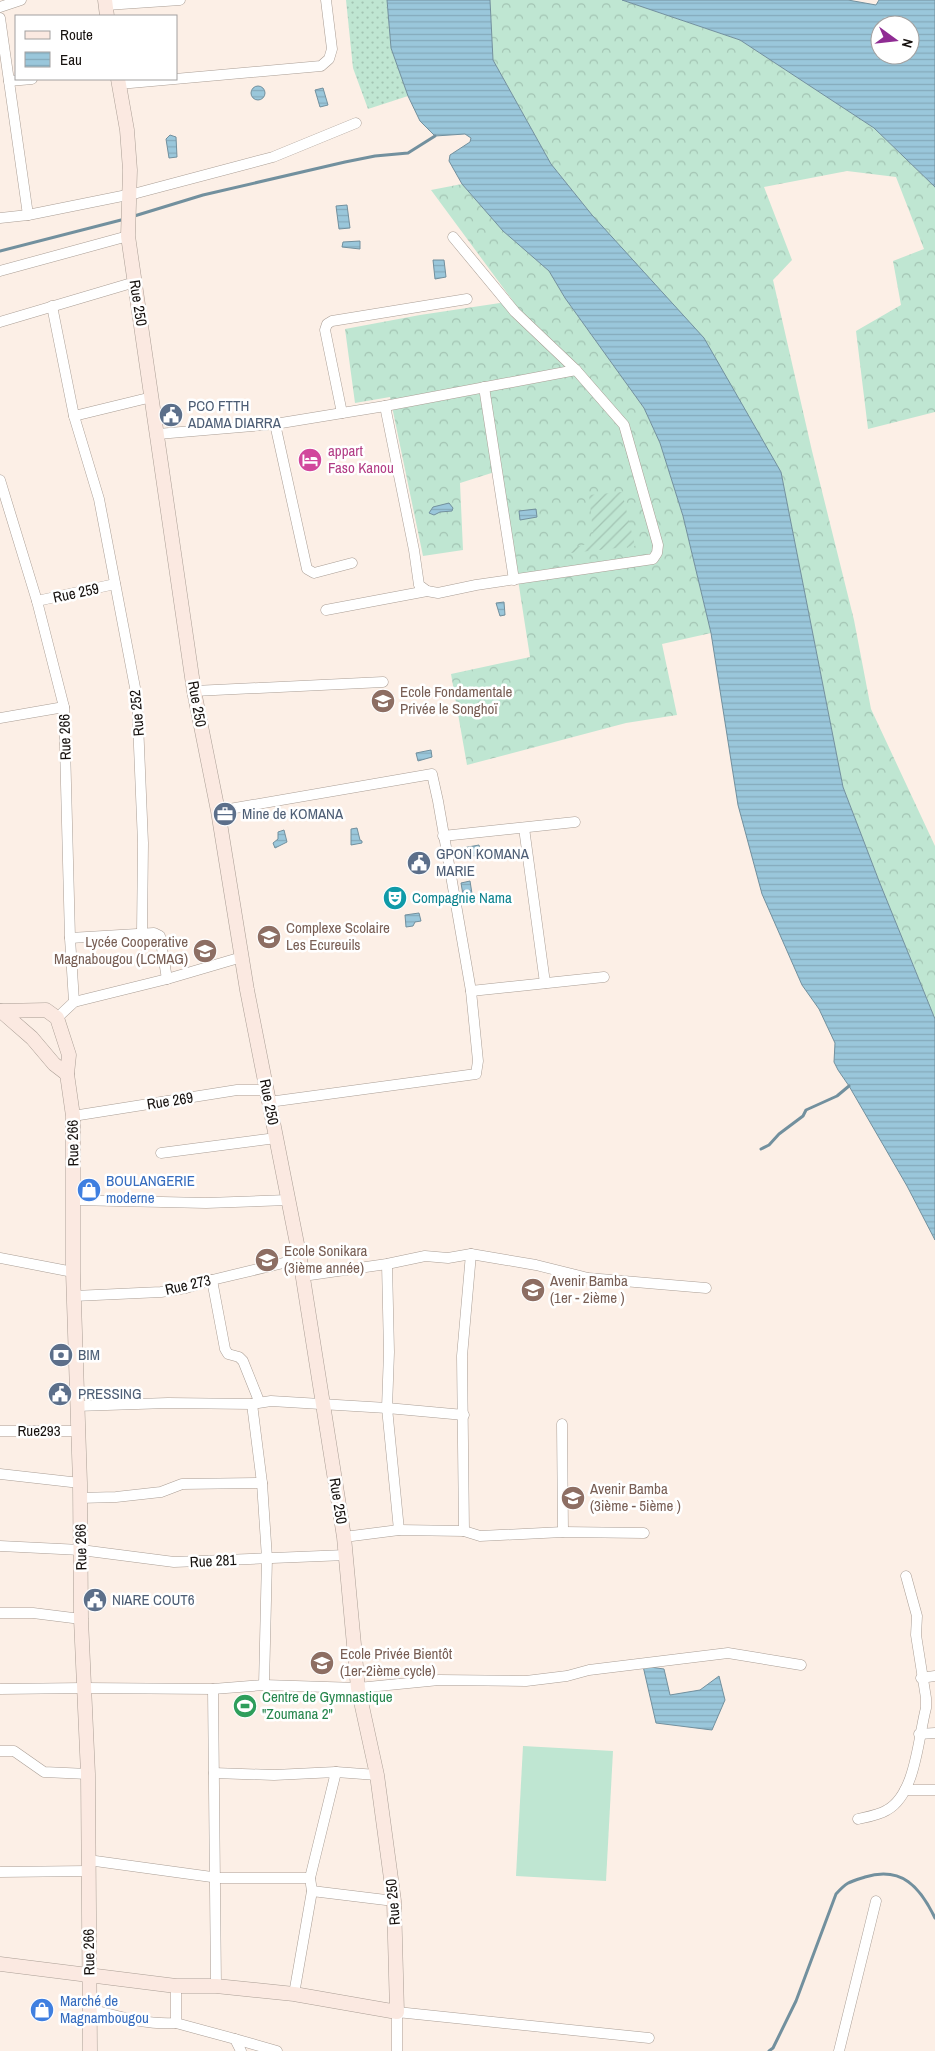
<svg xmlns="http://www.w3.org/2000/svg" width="935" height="2051" font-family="'Archivo Narrow',sans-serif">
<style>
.grass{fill:url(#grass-dots)}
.forest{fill:url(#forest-crowns)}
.garden{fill:url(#garden-furrows)}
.pitch{fill:#bfe6d2}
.water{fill:url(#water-rules);stroke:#72909e;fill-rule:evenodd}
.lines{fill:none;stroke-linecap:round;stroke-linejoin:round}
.stream{stroke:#72909e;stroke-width:3}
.street-casing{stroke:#aa9e95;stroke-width:11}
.secondary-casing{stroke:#aa9e95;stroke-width:15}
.street{stroke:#fff;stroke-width:10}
.secondary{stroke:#fbe9e1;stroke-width:14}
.labels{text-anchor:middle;stroke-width:5;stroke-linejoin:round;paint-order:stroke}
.street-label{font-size:15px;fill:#16110e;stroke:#fff}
.service-label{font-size:15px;fill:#4e5e75;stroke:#fff;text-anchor:start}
.hotel-label{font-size:15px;fill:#b23c85;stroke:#fff;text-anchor:start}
.education-label{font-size:15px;fill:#785e54;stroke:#fff;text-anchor:start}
.culture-label{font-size:15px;fill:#0d838f;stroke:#fff;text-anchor:start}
.shop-label{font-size:15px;fill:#366cbe;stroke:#fff;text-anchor:start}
.leisure-label{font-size:15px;fill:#27864d;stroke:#fff;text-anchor:start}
</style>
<defs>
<pattern id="grass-dots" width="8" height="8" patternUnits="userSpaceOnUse" patternTransform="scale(1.25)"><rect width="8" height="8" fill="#bfe6d2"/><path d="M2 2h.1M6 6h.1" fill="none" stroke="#a3c4b3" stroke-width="1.8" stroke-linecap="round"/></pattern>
<pattern id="forest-crowns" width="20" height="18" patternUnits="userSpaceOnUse" patternTransform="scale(1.25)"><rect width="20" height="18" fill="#bfe6d2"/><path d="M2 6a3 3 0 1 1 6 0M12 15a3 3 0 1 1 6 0" fill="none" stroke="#a3c4b3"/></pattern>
<pattern id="garden-furrows" width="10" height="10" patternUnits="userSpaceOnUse" patternTransform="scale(1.25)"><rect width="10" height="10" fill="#bfe6d2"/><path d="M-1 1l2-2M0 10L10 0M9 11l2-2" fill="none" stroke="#a3c4b3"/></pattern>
<pattern id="water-rules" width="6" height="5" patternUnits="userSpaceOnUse" patternTransform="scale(1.25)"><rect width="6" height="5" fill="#9ac7db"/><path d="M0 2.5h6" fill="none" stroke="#84aabb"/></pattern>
</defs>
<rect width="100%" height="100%" fill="#fcefe6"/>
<path class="grass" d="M346 0H387L391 48 408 96 368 109 353 68Z"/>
<g class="forest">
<path d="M490 0H622L740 40 874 128 935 187V412L868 429 856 331 901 305 893 261 924 249 896 177 847 171 764 187 792 260 773 280 812 451 854 620 871 709 935 846V1019L879 881 843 787 781 472 592 215 551 164 493 60Z"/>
<path d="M462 184 503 231 549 271 565 298 644 408 660 443 683 516 711 633 662 644 677 715 626 723 467 765 451 674 530 657 501 470 460 483 463 550 423 556 390 397 355 403 345 329 420 315 513 301 431 190Z"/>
</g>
<path class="garden" d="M622 492 635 546 571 553 572 548 594 542 589 495Z"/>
<path class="pitch" d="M523 1746 613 1751 606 1881 516 1876Z"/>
<g class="water">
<path d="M387 0H490L493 60 551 164 592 215 704 338 781 472 843 787 879 881 935 1019V1240L907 1186 849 1086 838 1070 834 1062 835 1043 819 1009 802 985 762 894 738 805 711 633 683 516 660 443 644 408 565 298 549 271 503 231 462 184 449 161 450 155 470 142 471 138 465 134 435 136 420 121 408 96 391 48Z"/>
<path d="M622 0H848L876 5 879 0H935V187L874 128 740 40ZM880 25H910V55H880Z"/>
<circle cx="258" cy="93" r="7"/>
<path d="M323 88 328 105 320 107 315 90Z"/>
<path d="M170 135 176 137 177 157 169 158 166 139Z"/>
<path d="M347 205 350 228 339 229 336 206Z"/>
<path d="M360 241V249L342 247 343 242Z"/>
<path d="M433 260H444L446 277 435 279Z"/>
<path d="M449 503 453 508 452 511 440 512 434 515 429 513 433 507Z"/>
<path d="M536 509 537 517 520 520 519 511Z"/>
<path d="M504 602 505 615 500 616 496 603Z"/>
<path d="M431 750 432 757 418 761 416 753Z"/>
<path d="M357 828 360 840 362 841V843L351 845V829Z"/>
<path d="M284 830 287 842 275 848 273 843 278 839V832Z"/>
<path d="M479 845 481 855 454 858 452 850Z"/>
<path d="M470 881 473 900 464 901 461 883Z"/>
<path d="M419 913 421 921 415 922 413 926 406 927 405 915Z"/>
<path d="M643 1666 664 1669 670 1695 700 1690 719 1676 725 1700 712 1730 656 1723Z"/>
</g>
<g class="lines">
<g class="stream">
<path d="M131 217 203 195 345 162 375 156 408 153 435 136"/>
<path d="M0 251 125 219"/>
<path d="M761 1149 769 1145 779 1134 803 1116 806 1110 837 1096 849 1086"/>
<path d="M769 2051 773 2048 796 2001 836 1894C847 1882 849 1882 865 1877 902 1866 920 1887 935 1918"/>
</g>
<g class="street-casing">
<g id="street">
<path d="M106 5 180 0"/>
<path d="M0 7 21 0"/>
<path d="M0 18 28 215"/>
<path d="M9 81 32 79"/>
<path d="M119 84 321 66 329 59 332 49 326 0"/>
<path d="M0 218 28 215 137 193 273 157 356 123"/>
<path d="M0 271 128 236"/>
<path d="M52 306 74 416 99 499 137 698 143 843 142 933"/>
<path d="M0 322 135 282"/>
<path d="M484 387 514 580"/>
<path d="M385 406 414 550 419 585 427 591 438 593 476 585 653 559 657 553 658 545 624 425 576 370 515 312 453 237"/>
<path d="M342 413 325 330 327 324 332 321 467 299"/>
<path d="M74 416 152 397"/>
<path d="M275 424 307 569 314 573 352 563"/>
<path d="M158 434 275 424 385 406 576 370"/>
<path d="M0 480 37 601 64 707 70 938 74 1002"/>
<path d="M37 601 115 584"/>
<path d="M326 610 427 591"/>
<path d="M194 691 383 682"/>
<path d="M0 718 64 707"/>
<path d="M218 811 432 774 438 801 471 991 478 1061 476 1074 269 1102"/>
<path d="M524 828 545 983"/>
<path d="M443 836 575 822"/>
<path d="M70 938 154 933 160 936 167 979"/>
<path d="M471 991 604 977"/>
<path d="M57 1018 74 1002 167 979 242 957"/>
<path d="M73 1116 237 1090H267"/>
<path d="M161 1153 276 1138"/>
<path d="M74 1200 206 1203 288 1200"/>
<path d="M0 1258 73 1272"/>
<path d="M387 1264 389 1352 387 1408 399 1530"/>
<path d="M303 1276 387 1264 425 1256 448 1258 471 1254 536 1265 588 1278 706 1288"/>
<path d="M212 1280 225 1349 228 1354 239 1357 243 1361 259 1401"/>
<path d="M74 1296 161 1292 186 1288 212 1280 300 1259"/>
<path d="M252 1404 262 1483 267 1558 264 1685"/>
<path d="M76 1406 168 1403 252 1404 271 1401 387 1408 464 1415"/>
<path d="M562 1424 563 1532"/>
<path d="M0 1431H77"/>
<path d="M0 1474 80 1483"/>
<path d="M79 1498 116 1497 161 1492 182 1484 262 1483"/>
<path d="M464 1531 462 1356 471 1254"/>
<path d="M344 1537 399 1530 464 1531 480 1536 563 1532 644 1533"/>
<path d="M0 1546 81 1550 174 1562 346 1555"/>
<path d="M0 1613H33L81 1619"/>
<path d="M921 1678 935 1676"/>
<path d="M0 1689 84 1688 213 1689 264 1685 358 1688 439 1680 526 1681 567 1676 589 1670 728 1653 801 1665"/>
<path d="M213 1689 216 1986"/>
<path d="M919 1734 935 1733"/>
<path d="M0 1751H14L44 1772 88 1774"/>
<path d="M336 1772 377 1775"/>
<path d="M214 1773 274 1775 336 1772 310 1878 312 1891 294 1994"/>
<path d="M905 1790H935"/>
<path d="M858 1819C867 1817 879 1815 887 1810 916 1794 918 1738 926 1708V1698L916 1635 917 1616 906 1576"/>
<path d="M88 1860 219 1878H310"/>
<path d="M0 1872 88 1871"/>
<path d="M312 1891 394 1901"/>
<path d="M176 1986V2023L235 2039 241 2051"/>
<path d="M89 2009C117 2016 146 2025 176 2023"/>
<path d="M235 2039 277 2051"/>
<path d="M397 2051V2012L649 2038"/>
<path d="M839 2051 876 1901"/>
</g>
</g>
<g class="secondary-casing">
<g id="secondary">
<path d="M105 0 107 16"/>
<path d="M0 1011 46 1010 57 1018 69 1055 67 1074 73 1116V1272L80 1483 81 1619 88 1774 90 2051"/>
<path d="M1 1011 32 1038 54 1064 67 1074"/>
<path d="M0 1964 176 1986H216L294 1994 397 2012 394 1901 377 1775 358 1688 344 1537 300 1259 247 990 218 811 194 691 128 236 130 170 127 130 118 79"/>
</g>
</g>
<use href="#street" class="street"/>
<use href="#secondary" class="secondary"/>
</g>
<defs>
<g id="civic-disc" transform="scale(1.25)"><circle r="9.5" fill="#5c6f8a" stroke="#fff"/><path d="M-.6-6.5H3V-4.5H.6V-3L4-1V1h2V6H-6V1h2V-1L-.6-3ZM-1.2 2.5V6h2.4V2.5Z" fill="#fff"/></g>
<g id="hotel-disc" transform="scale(1.25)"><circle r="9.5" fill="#d1479c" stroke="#fff"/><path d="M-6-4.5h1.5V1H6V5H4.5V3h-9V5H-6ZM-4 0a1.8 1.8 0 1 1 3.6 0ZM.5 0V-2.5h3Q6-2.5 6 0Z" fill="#fff"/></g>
<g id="school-disc" transform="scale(1.25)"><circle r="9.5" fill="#8d6e63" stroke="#fff"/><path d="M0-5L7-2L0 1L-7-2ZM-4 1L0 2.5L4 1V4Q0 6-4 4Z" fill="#fff"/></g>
<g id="office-disc" transform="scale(1.25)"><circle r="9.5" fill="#5c6f8a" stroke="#fff"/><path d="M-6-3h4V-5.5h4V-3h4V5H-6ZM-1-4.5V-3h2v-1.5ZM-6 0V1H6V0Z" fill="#fff"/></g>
<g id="theatre-disc" transform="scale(1.25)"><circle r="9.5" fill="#0f9aa8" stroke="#fff"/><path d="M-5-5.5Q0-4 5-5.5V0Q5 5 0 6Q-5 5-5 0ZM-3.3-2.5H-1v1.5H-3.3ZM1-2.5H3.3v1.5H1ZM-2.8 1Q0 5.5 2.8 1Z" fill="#fff"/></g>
<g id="shop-disc" transform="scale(1.25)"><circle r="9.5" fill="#3f7fe0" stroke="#fff"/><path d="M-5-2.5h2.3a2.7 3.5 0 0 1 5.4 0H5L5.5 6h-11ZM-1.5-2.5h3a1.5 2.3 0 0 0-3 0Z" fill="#fff"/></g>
<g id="bank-disc" transform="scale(1.25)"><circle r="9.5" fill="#5c6f8a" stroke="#fff"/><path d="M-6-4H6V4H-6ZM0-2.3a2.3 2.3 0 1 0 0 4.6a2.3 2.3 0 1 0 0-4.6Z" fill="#fff"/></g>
<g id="stadium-disc" transform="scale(1.25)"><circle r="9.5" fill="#2e9e5b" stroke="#fff"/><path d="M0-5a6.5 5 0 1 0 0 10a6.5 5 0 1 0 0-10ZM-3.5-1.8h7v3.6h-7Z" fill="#fff"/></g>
</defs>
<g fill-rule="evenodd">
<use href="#civic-disc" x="171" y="415"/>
<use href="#hotel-disc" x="310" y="460"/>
<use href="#school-disc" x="383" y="701"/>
<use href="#office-disc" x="225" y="814"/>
<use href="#civic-disc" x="419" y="863"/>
<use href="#theatre-disc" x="395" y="898"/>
<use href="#school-disc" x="269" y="937"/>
<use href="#school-disc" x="205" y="951"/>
<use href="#shop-disc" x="89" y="1190"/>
<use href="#school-disc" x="267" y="1260"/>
<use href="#school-disc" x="533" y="1290"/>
<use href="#bank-disc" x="61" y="1355"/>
<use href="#civic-disc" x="60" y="1394"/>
<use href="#school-disc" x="573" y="1498"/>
<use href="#civic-disc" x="95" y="1600"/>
<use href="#school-disc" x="322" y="1663"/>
<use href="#stadium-disc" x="245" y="1706"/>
<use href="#shop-disc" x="42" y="2010"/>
</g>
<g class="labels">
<g class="street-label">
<text transform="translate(138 303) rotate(81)" y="5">Rue 250</text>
<text transform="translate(76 593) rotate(-12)" y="5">Rue 259</text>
<text transform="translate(197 704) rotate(80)" y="5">Rue 250</text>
<text transform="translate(137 713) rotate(-95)" y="5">Rue 252</text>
<text transform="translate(65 737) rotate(-92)" y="5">Rue 266</text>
<text transform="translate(170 1101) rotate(-9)" y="5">Rue 269</text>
<text transform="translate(269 1102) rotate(79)" y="5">Rue 250</text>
<text transform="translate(73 1143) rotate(-91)" y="5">Rue 266</text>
<text transform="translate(188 1285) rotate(-13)" y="5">Rue 273</text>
<text x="39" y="1436">Rue293</text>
<text transform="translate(338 1501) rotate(81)" y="5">Rue 250</text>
<text transform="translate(81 1547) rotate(-91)" y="5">Rue 266</text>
<text transform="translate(213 1561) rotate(-3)" y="5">Rue 281</text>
<text transform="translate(393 1902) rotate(-95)" y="5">Rue 250</text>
<text transform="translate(89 1952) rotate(-91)" y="5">Rue 266</text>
</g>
<g class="service-label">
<text x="188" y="411">PCO FTTH<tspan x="188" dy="17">ADAMA DIARRA</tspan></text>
<text x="242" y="819">Mine de KOMANA</text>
<text x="436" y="859">GPON KOMANA<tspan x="436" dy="17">MARIE</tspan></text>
<text x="78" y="1360">BIM</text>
<text x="78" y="1399">PRESSING</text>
<text x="112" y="1605">NIARE COUT6</text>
</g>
<g class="hotel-label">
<text x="328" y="456">appart<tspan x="328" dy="17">Faso Kanou</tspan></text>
</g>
<g class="education-label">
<text x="400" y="697">Ecole Fondamentale<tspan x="400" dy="17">Privée le Songhoï</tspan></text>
<text x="286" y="933">Complexe Scolaire<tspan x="286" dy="17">Les Ecureuils</tspan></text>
<text x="188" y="947" text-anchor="end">Lycée Cooperative<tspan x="188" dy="17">Magnabougou (LCMAG)</tspan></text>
<text x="284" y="1256">Ecole Sonikara<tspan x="284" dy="17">(3ième année)</tspan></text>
<text x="550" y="1286">Avenir Bamba<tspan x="550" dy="17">(1er - 2ième )</tspan></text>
<text x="590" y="1494">Avenir Bamba<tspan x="590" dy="17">(3ième - 5ième )</tspan></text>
<text x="340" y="1659">Ecole Privée Bientôt<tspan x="340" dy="17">(1er-2ième cycle)</tspan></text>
</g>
<g class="culture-label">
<text x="412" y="903">Compagnie Nama</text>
</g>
<g class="shop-label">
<text x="106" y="1186">BOULANGERIE<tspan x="106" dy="17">moderne</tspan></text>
<text x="60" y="2006">Marché de<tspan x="60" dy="17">Magnambougou</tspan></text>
</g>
<g class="leisure-label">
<text x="262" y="1702">Centre de Gymnastique<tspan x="262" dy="17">"Zoumana 2"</tspan></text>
</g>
</g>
<rect x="15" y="15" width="162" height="65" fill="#ffffff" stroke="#a2a09f"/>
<rect x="25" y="31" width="25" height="8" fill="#fbe9e1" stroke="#a2a09f"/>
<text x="60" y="40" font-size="15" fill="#16110e">Route</text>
<rect x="25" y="52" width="25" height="15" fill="url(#water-rules)" stroke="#a2a09f"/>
<text x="60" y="65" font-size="15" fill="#16110e">Eau</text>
<g transform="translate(895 40) rotate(105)"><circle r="24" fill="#ffffff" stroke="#a2a09f"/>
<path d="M0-4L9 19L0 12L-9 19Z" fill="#8f2c93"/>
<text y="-8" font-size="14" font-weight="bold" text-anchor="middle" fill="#16110e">N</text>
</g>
</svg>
